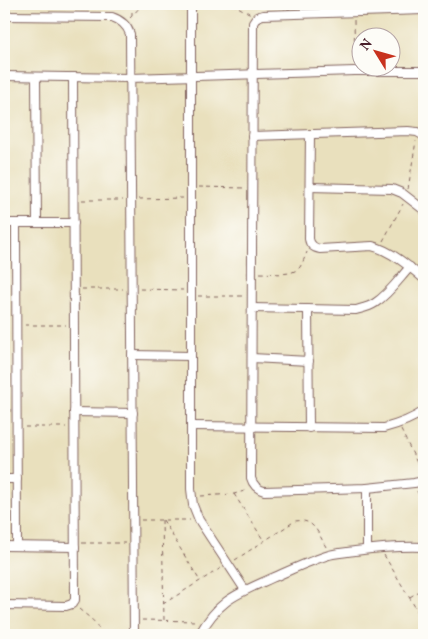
<svg xmlns="http://www.w3.org/2000/svg" width="428" height="639" font-family="Vollkorn,serif">
<style>
.lines{fill:none;stroke-linecap:round;stroke-linejoin:round}
.minor-casing{stroke:#82635e;stroke-width:10}
.path{stroke:#82635e;stroke-width:1;stroke-dasharray:4 4;stroke-linecap:butt}
.minor{stroke:#fff;stroke-width:8}
</style>
<rect width="100%" height="100%" fill="#fdfcf7"/>
<filter id="ink" filterUnits="userSpaceOnUse"><feTurbulence type="fractalNoise" baseFrequency=".02" numOctaves="2"/><feDisplacementMap in="SourceGraphic" scale="10" xChannelSelector="R" yChannelSelector="G"/><feConvolveMatrix kernelMatrix="1 2 1 2 8 2 1 2 1" color-interpolation-filters="sRGB"/></filter>
<filter id="wash" filterUnits="userSpaceOnUse"><feTurbulence type="fractalNoise" baseFrequency=".0096" numOctaves="4" result="noise"/><feDisplacementMap in="SourceGraphic" scale="20" xChannelSelector="R" yChannelSelector="G"/><feGaussianBlur stdDeviation="1.12" result="paint"/><feColorMatrix in="noise" values="0 0 0 0 0 0 0 0 0 0 0 0 0 0 0 0 0 1.4 0 .05"/><feComposite in="paint" operator="in"/></filter>
<g filter="url(#wash)">
<rect width="100%" height="100%" fill="#e9e0bd"/>
</g>
<g filter="url(#ink)">
<g class="lines">
<g class="minor-casing">
<g id="minor">
<path d="M191 4V489L193 505 199 520 245 590"/>
<path d="M424 10 263 15 257 17 253 23 251 478C253 485 257 489 264 491L367 488 414 483 424 481"/>
<path d="M4 16 112 17C121 20 127 25 130 34L134 635"/>
<path d="M4 76 130 78 355 71H424"/>
<path d="M36 77 37 223"/>
<path d="M310 134 309 239C310 245 314 248 320 249L372 246C390 250 410 267 424 279"/>
<path d="M252 136 408 131 417 132 424 136"/>
<path d="M310 187 392 189 402 193 424 210"/>
<path d="M4 223H74"/>
<path d="M16 223 17 546"/>
<path d="M252 308 356 310C363 308 369 307 375 303 389 294 399 279 410 267"/>
<path d="M308 309 309 428"/>
<path d="M132 355 191 356"/>
<path d="M252 358 309 361"/>
<path d="M74 412 133 413"/>
<path d="M191 426 384 428C399 424 411 420 424 411"/>
<path d="M4 479H17"/>
<path d="M367 488V549"/>
<path d="M4 546 75 547"/>
<path d="M4 605 66 606 72 604 75 600 73 77"/>
<path d="M199 635C219 599 237 594 272 578 291 570 309 561 329 555 337 553 347 552 355 551 378 548 401 546 424 547"/>
</g>
</g>
<g class="path">
<path d="M132 4V15"/>
<path d="M232 4 251 14"/>
<path d="M130 18 143 4"/>
<path d="M354 20 355 64"/>
<path d="M199 187 245 188"/>
<path d="M408 189 416 141"/>
<path d="M139 199 183 198"/>
<path d="M82 200H123"/>
<path d="M383 241 403 204"/>
<path d="M260 273C272 273 292 277 300 267 303 262 305 257 307 252"/>
<path d="M82 289H123"/>
<path d="M140 289 183 290"/>
<path d="M198 296H244"/>
<path d="M25 325H66"/>
<path d="M4 327H8"/>
<path d="M4 390H8"/>
<path d="M25 427H66"/>
<path d="M401 430 422 473"/>
<path d="M417 491 424 505"/>
<path d="M234 494 264 541"/>
<path d="M201 496 234 494 248 490"/>
<path d="M141 520H190"/>
<path d="M162 520 164 620"/>
<path d="M163 520 200 581"/>
<path d="M82 543H125"/>
<path d="M384 555 424 622"/>
<path d="M235 560 295 521C314 518 318 533 326 547"/>
<path d="M410 597 424 588"/>
<path d="M163 604 221 568"/>
<path d="M79 609C88 617 99 622 100 635"/>
<path d="M142 620 198 621"/>
</g>
<use href="#minor" class="minor"/>
</g>
</g>
<rect width="428" height="639" fill="none" stroke="#fdfcf7" stroke-width="20"/>
<g transform="translate(376 52) rotate(307)"><circle r="24" fill="#fdfcf7" stroke="#b5a4a5"/>
<path d="M0-4L9 19L0 12L-9 19Z" fill="#c8321e"/>
<text y="-8" font-size="14" font-weight="bold" text-anchor="middle" fill="#4a1f2b">N</text>
</g>
</svg>
